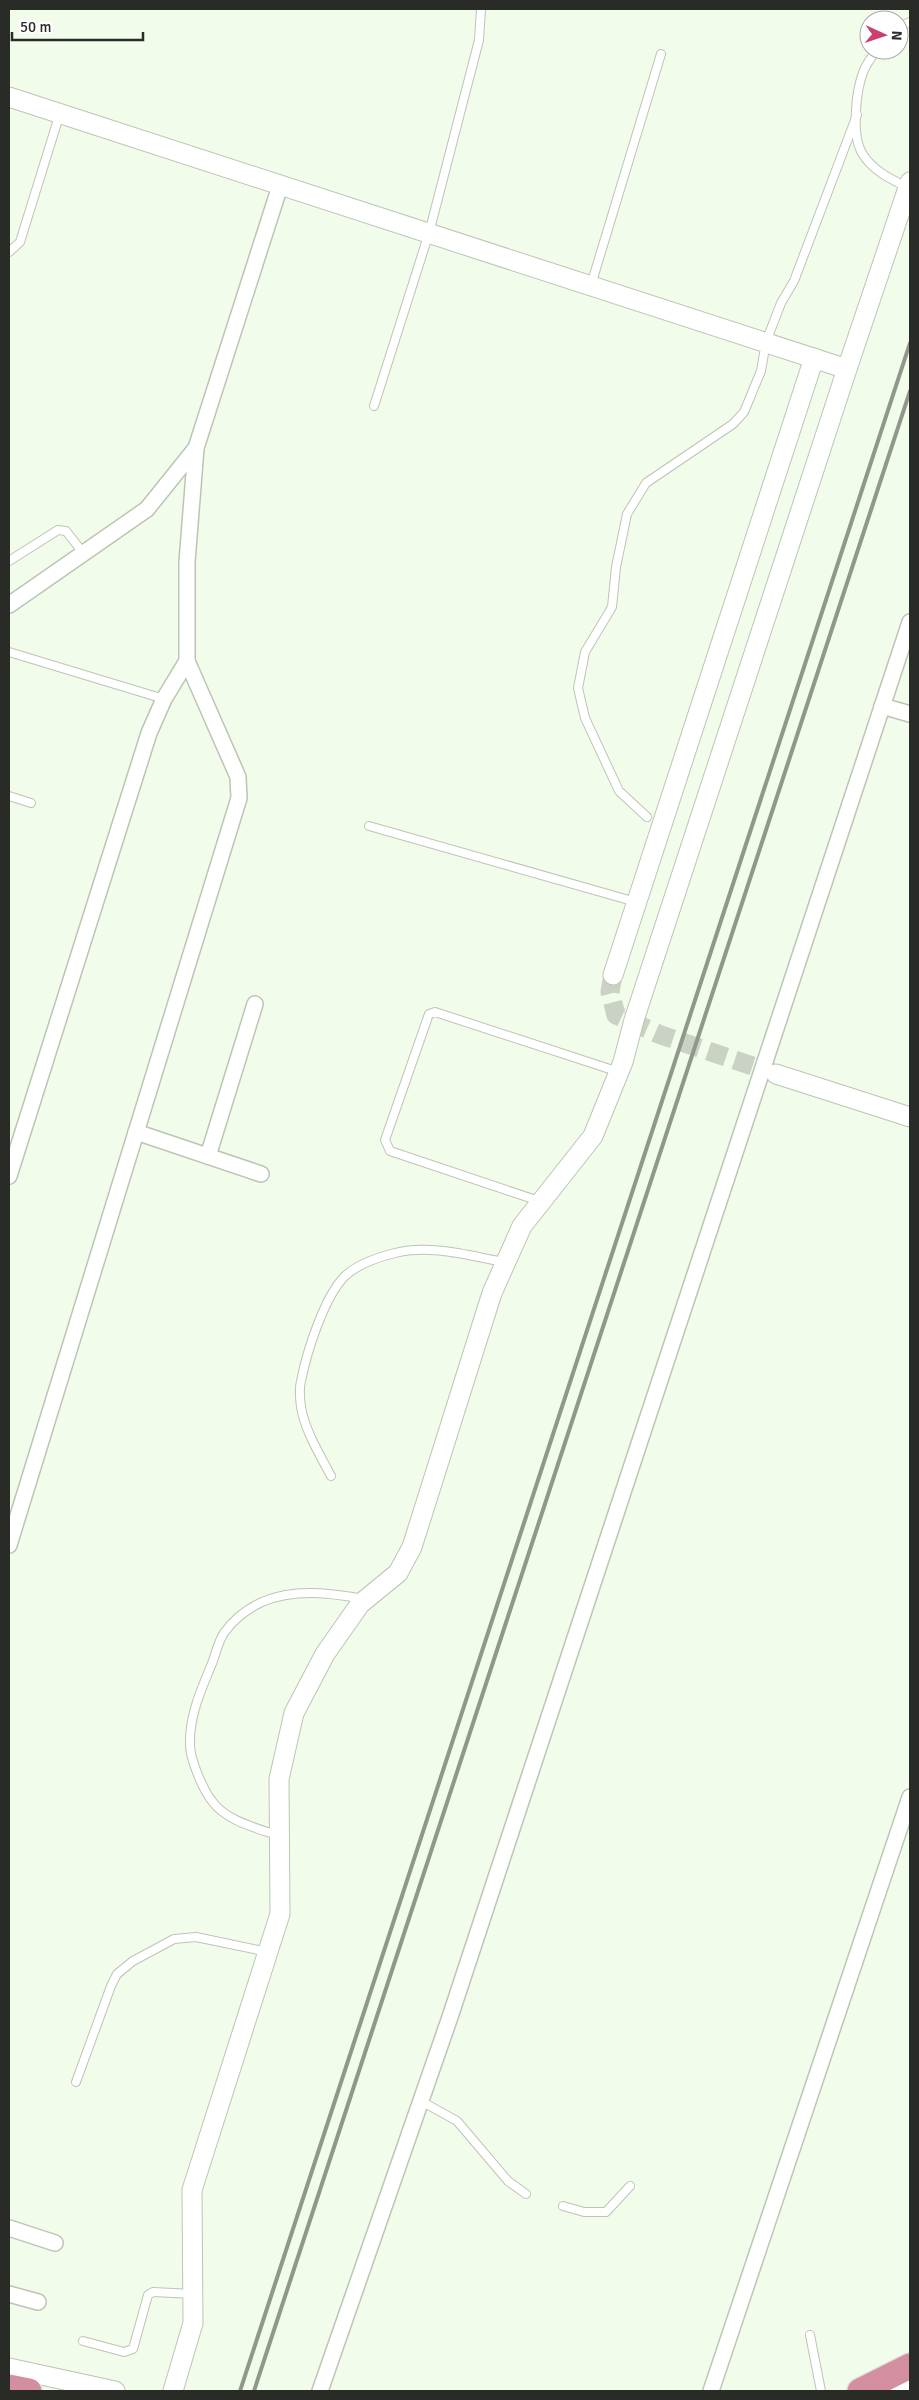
<svg xmlns="http://www.w3.org/2000/svg" width="919" height="2400" font-family="Signika,sans-serif">
<style>
.lines{fill:none;stroke-linecap:round;stroke-linejoin:round}
.tertiary-tunnel{stroke:#cad2c4;stroke-width:19;stroke-dasharray:19 9;stroke-linecap:butt}
.service-casing{stroke:#bcc5b5;stroke-width:10}
.minor-casing{stroke:#bcc5b5;stroke-width:18}
.tertiary-casing{stroke:#bcc5b5;stroke-width:21}
.trunk-casing{stroke:#e1e1e1;stroke-width:28}
.service{stroke:#fff;stroke-width:8}
.minor{stroke:#fff;stroke-width:15}
.tertiary{stroke:#fff;stroke-width:19}
.trunk{stroke:#d38fa0;stroke-width:25}
.rail{stroke:#90978b;stroke-width:4}
</style>
<rect width="100%" height="100%" fill="#f2fceb"/>
<g class="lines">
<path class="tertiary-tunnel" d="M613 975 610 992 616 1015 661 1035 776 1074"/>
<g class="service-casing">
<g id="service">
<path d="M899 27 910 22"/>
<path d="M876 50C872 57 867 63 864 70 856 89 851 134 862 153 872 170 890 179 907 187"/>
<path d="M9 252 20 242 60 113"/>
<path d="M591 285 661 54"/>
<path d="M374 406 429 233 479 40 481 9"/>
<path d="M9 561 58 530 66 531 84 554"/>
<path d="M9 652 164 699"/>
<path d="M9 796 31 803"/>
<path d="M647 817 619 791 585 718 578 688 585 652 612 607 616 567 627 514 646 483 733 424 744 412 761 371 766 342 781 303 794 281 857 115"/>
<path d="M369 826 636 902"/>
<path d="M539 1201 390 1151 385 1140 429 1014 435 1012 619 1072"/>
<path d="M331 1476C320 1455 305 1431 301 1407 300 1399 299 1388 301 1381 307 1351 324 1298 344 1277 356 1265 379 1257 395 1253 430 1244 470 1256 504 1262"/>
<path d="M279 1836C257 1828 226 1821 212 1801 203 1790 190 1759 190 1745 189 1715 202 1688 213 1661 216 1652 219 1640 224 1633 234 1619 247 1609 262 1602 294 1588 331 1593 364 1599"/>
<path d="M76 2082 111 1986 117 1974 133 1961 174 1939 196 1937 268 1952"/>
<path d="M421 2101 457 2121 508 2181 526 2194"/>
<path d="M563 2206 584 2212H606L630 2186"/>
<path d="M810 2335 821 2391"/>
<path d="M83 2341 124 2352 133 2349 148 2295 153 2292 193 2294"/>
</g>
</g>
<g class="minor-casing">
<g id="minor">
<path d="M9 605 147 509 196 448 280 186"/>
<path d="M882 706 910 714"/>
<path d="M136 1132 261 1174"/>
<path d="M208 1156 255 1004"/>
<path d="M9 1176 149 733 164 699 187 661V562L196 448"/>
<path d="M9 1545 239 798 238 777 187 661"/>
<path d="M9 2228 55 2243"/>
<path d="M9 2294 38 2302"/>
<path d="M320 2391 450 2017 910 622"/>
<path d="M711 2391 910 1797"/>
<path d="M899 2391 910 2387"/>
</g>
</g>
<g class="tertiary-casing">
<g id="tertiary">
<path d="M9 97 847 369"/>
<path d="M613 975 814 358"/>
<path d="M776 1074 910 1117"/>
<path d="M9 2368 115 2391"/>
<path d="M173 2391 193 2323 192 2190 280 1914 279 1779 294 1713 325 1654 360 1604 398 1573 412 1547 492 1293 522 1226 593 1136 623 1062 634 1020 847 369 910 182"/>
</g>
</g>
<g class="trunk-casing">
<g id="trunk">
<path d="M9 2387 29 2391"/>
<path d="M860 2391 910 2366"/>
</g>
</g>
<use href="#service" class="service"/>
<use href="#minor" class="minor"/>
<use href="#tertiary" class="tertiary"/>
<use href="#trunk" class="trunk"/>
<g class="rail">
<path d="M240 2391 910 343"/>
<path d="M254 2391 910 391"/>
</g>
</g>
<rect width="919" height="2400" fill="none" stroke="#292c26" stroke-width="20"/>
<g transform="translate(884 35) rotate(93)"><circle r="24" fill="#ffffff" stroke="#a9aba8"/>
<path d="M0-4L9 19L0 12L-9 19Z" fill="#cb3e6d"/>
<text y="-8" font-size="14" font-weight="bold" text-anchor="middle" fill="#292c26">N</text>
</g>
<path d="M12 32v8h131v-8" fill="none" stroke="#292c26" stroke-width="2.5"/>
<text x="20" y="32" font-size="15" fill="#292c26" stroke="#ffffff" stroke-width="4" paint-order="stroke">50 m</text>
</svg>
